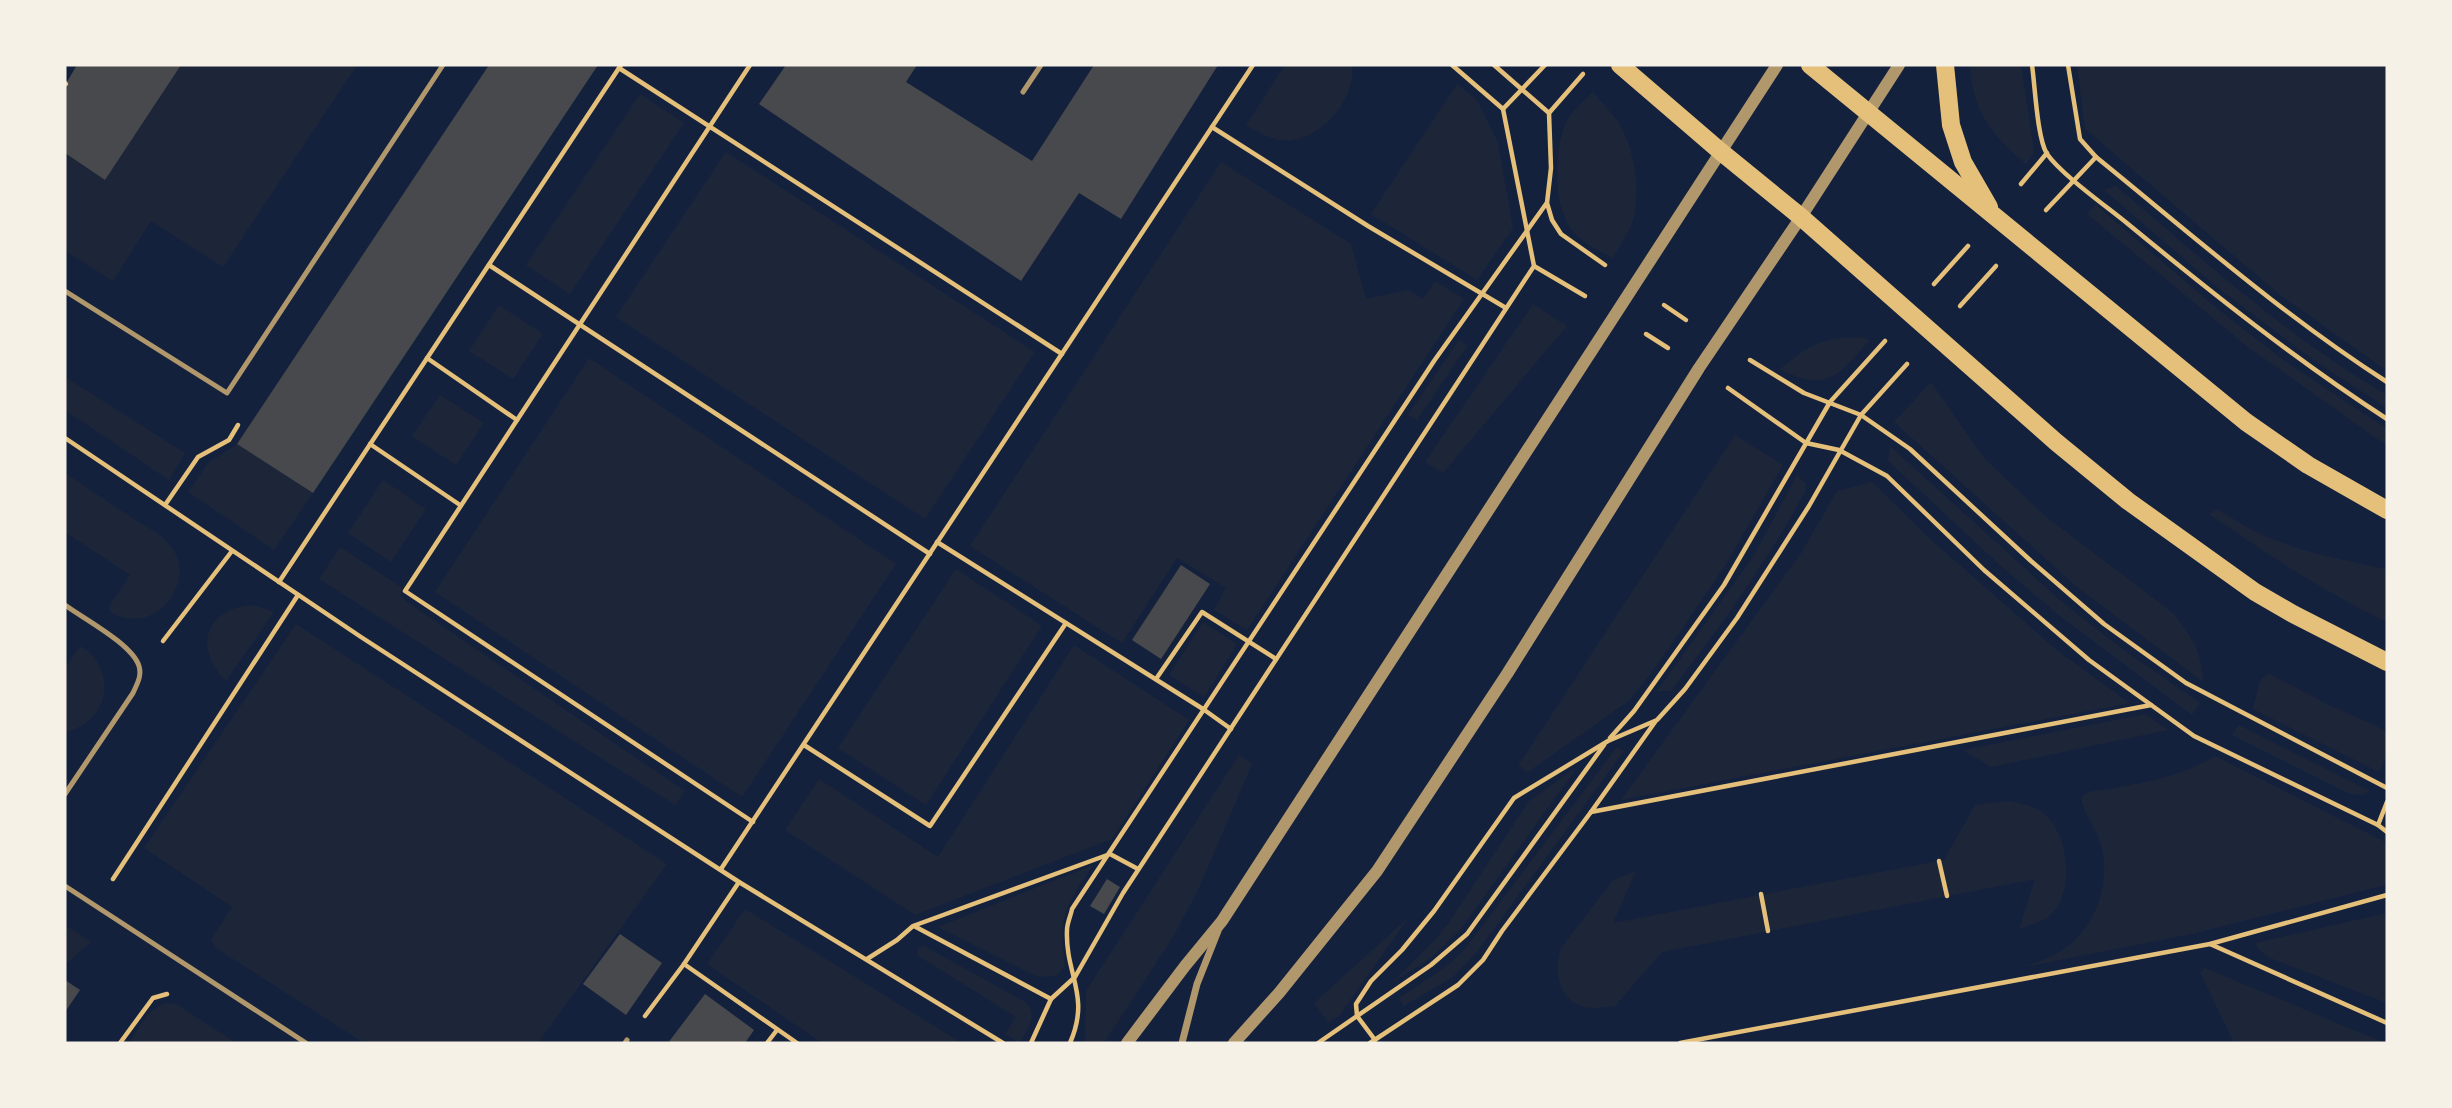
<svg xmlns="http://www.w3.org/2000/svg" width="2452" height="1108" font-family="'DM Sans',sans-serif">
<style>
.green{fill:#1d2539}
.building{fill:#48494c}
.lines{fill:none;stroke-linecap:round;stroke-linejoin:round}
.path{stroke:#e5c07b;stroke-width:4.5}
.service{stroke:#b1986c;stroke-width:5}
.minor{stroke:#b1986c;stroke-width:7}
.tertiary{stroke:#b1986c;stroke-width:12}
.primary{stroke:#e5c07b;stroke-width:18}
</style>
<rect width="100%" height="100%" fill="#14213d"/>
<g class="green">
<path d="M181 65H357L223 267 151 221 113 281 65 251V153L105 180Z"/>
<path d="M1285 65H1352C1356 98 1325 135 1293 140 1276 143 1260 133 1246 125Z"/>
<path d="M1970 65H2021L2034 152 2026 164C1992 136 1972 110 1970 65Z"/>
<path d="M2077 65H2387V371L2279 294 2085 129Z"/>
<path d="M1457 84 1477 100 1498 143 1513 228 1477 280 1371 214Z"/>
<path d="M1593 92C1601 102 1613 113 1620 125 1635 152 1641 190 1633 220 1629 233 1619 247 1613 258 1601 251 1586 245 1576 235 1552 211 1553 149 1567 120 1573 110 1585 100 1593 92Z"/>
<path d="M640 94 684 123 570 294 526 265Z"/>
<path d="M726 152 1035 352 925 519 616 317Z"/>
<path d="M1221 162 1351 244 1366 299 1408 290 1423 299 1435 281 1464 299 1247 630 1214 610 1226 588 1177 558 1122 643 970 546Z"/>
<path d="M2116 186C2203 260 2288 337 2387 395V408L2312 359 2217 287 2104 190Z"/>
<path d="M2096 205 2214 306 2286 362 2387 429V446L2248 347 2087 214Z"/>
<path d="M1533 304 1567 326 1443 473 1425 462Z"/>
<path d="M499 305 543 334 513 379 469 351Z"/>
<path d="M1861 337 1870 340C1839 374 1828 394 1780 369 1813 343 1819 338 1861 337Z"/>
<path d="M1459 340 1467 346 1417 420 1408 415Z"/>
<path d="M589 358 896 564 742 797 435 592Z"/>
<path d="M65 377 185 453 169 480 65 410Z"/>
<path d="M1931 382 1984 458 2044 515 2174 614C2192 637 2202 652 2203 682L2077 587 1894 422Z"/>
<path d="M440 395 484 423 456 465 412 436Z"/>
<path d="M1735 435 1783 465 1725 566 1657 665 1630 700 1528 772 1518 766Z"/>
<path d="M237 444 313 493 274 550 188 492 208 463Z"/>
<path d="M1890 446 2062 602 2125 651 2200 703 2192 715 2060 616 2001 566 1888 461Z"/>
<path d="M65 473C87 488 110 503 132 518 144 525 158 532 168 543 197 573 166 626 126 618 118 617 112 614 108 608L130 575 65 532Z"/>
<path d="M1797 475 1806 484V490C1767 562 1721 626 1671 691H1657L1754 555Z"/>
<path d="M383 480 426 509 391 562 348 533Z"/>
<path d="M1872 482 1929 538 2059 652 2130 703 1621 800 1801 553 1837 491Z"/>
<path d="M2217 509C2231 517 2245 527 2260 534 2301 552 2343 560 2387 569V622C2324 592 2267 554 2209 514Z"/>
<path d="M340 547 401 587V596L407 602 685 791 675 805 319 579Z"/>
<path d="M956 569 1042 626 926 805 838 748Z"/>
<path d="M254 605 274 612 226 681C192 648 206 607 254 605Z"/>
<path d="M1203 622 1237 644 1204 697 1169 675Z"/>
<path d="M296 624 667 864 538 1043H364L216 948 211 939 232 907 144 848Z"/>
<path d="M1074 645 1189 720 1112 839 915 915 785 830 819 779 938 857Z"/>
<path d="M80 646C118 668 110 723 65 732V668Z"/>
<path d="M2269 674 2329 705 2387 731V754L2379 772 2253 709 2260 680Z"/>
<path d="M2146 714 2168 730 1991 767 1963 750Z"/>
<path d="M2239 724V725L2370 791 2362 795 2350 794 2232 735Z"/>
<path d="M1617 747 1624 751 1477 952 1453 977 1404 1006 1399 998 1447 966 1464 950Z"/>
<path d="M1239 755 1252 764 1198 890 1173 937 1104 1043H1085L1086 991Z"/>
<path d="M2215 756 2387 843V881L2385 885 2192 934 2024 967C2034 963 2045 960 2054 955 2092 936 2111 889 2102 849 2098 832 2088 819 2082 804V796L2089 792C2133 785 2177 779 2215 756Z"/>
<path d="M1578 766 1460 930 1431 958 1393 982 1433 942 1449 922 1529 801Z"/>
<path d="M2008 801C2018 803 2030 805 2039 810 2069 828 2077 893 2049 916 2040 923 2029 925 2019 929L2035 879 1662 952 1615 1006C1604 1007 1591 1010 1581 1006 1557 998 1554 968 1561 948L1613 880 1636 871 1613 923 1944 860 1975 805Z"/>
<path d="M1093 865C1065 908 1058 914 1065 966L1056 976 1038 977 938 927Z"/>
<path d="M745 909 962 1043H822L707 964Z"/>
<path d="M2387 913V1003L2270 958 2261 952 2255 943Z"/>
<path d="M1409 917 1339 1016 1328 1022 1314 1003Z"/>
<path d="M65 925 91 942 68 962 65 960Z"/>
<path d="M924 946 1027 1003C1038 1016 1027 1030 1020 1043L1005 1034 1016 1017 917 955V948Z"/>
<path d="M2205 968 2385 1043H2234L2200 972Z"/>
<path d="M167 1003 176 1004 236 1043H129C139 1028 148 1007 167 1003Z"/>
</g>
<g class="building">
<path d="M77 65H181L105 180 65 153V85Z"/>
<path d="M489 65H598L313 493 237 444Z"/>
<path d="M786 65H917L906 82 1032 161 1094 65H1218L1121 219 1079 193 1021 281 759 104Z"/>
<path d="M1181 565 1210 584 1161 659 1132 640Z"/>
<path d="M1107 879 1120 887 1104 914 1090 906Z"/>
<path d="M620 934 662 963 626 1015 583 984Z"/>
<path d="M65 980 80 990 65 1012Z"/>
<path d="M705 994 754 1030 745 1043H668Z"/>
</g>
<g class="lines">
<g class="path">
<path d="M750 65 405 591 753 822"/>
<path d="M1494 65 1549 113 1551 168 1547 203 1552 220 1561 234 1605 265"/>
<path d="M2032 65C2035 85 2037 138 2047 154 2062 175 2106 206 2128 224 2212 293 2296 360 2387 419"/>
<path d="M2068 65 2080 139 2096 157C2191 234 2284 316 2387 382"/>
<path d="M619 68 1062 354"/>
<path d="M65 83 66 84"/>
<path d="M1503 109 1545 65"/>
<path d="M1549 113 1583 74"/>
<path d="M1212 127 1368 226 1506 308"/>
<path d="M2021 184 2047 153"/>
<path d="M2046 210 2096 157"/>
<path d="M489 265 930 554"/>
<path d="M1534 266 1585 296"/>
<path d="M1934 284 1968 246"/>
<path d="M1664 305 1686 320"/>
<path d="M1960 306 1996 266"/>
<path d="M1646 334 1668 348"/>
<path d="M427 358 517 420"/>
<path d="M1750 360 1804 393 1861 415 1910 449 2031 561 2104 624 2186 683 2387 788"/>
<path d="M1728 388 1806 443 1839 450 1887 476 1984 570 2089 660 2194 736 2378 825 2387 832"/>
<path d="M65 438 361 637 739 882 1003 1043"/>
<path d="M370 444 460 505"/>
<path d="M165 505 198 457 229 440 238 425"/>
<path d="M937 542 1203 709 1231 729"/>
<path d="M279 582 621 65"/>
<path d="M163 641 232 551"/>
<path d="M1156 679 1202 612 1276 659"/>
<path d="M1655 722 1591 812 2151 705"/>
<path d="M1610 738 1634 711 1724 585 1830 402 1885 341"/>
<path d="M804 745 930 826 1066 623"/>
<path d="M2378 825 2387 802"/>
<path d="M1939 861 1947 896"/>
<path d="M721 869 1253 65"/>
<path d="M113 879 298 595"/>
<path d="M1761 894 1768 931"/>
<path d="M914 926 1051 999"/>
<path d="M2210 944 2387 1023"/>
<path d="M867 959 897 940 913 926 1110 854 1138 869"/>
<path d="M684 964 797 1043"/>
<path d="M645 1016 684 964 739 882"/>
<path d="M1375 1040 1357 1016 1356 1004 1371 981 1402 950 1434 911 1514 798 1608 741 1657 720 1685 689 1737 618 1809 506 1861 415 1907 364"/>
<path d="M120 1043 153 998 167 994"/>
<path d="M767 1043 777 1030"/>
<path d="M1031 1043 1051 999 1075 977 1123 893 1534 266 1503 109 1452 65"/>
<path d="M1070 1043C1091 995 1065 975 1067 930 1067 923 1071 915 1072 909L1434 361 1546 204"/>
<path d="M1318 1043 1431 965 1467 934 1604 745"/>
<path d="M1370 1043 1458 985 1483 960 1502 931 1591 812"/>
<path d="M1680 1043 2210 944 2387 895"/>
</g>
<g class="service">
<path d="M1023 92 1041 65"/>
<path d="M65 291 227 393 443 65"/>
<path d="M65 605C84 619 132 644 139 666 142 676 137 684 133 693L65 794"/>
<path d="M65 886 306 1043"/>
<path d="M625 1043 627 1040"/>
</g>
<path class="minor" d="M1182 1043 1197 984 1218 931"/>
<g class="tertiary">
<path d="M1127 1043 1185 966 1222 921 1777 65"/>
<path d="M1234 1043 1279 993 1377 871 1507 674 1699 368 1801 217 1899 65"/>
</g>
<g class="primary">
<path d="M1620 65 1720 151 1801 217 2056 442 2128 501 2255 592 2293 614 2387 662"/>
<path d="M1810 65 2246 422 2308 465 2387 510"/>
<path d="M1945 65 1951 125 1963 162 1989 207"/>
</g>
</g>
<rect width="2452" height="1108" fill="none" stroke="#f6f1e7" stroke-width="133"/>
</svg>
